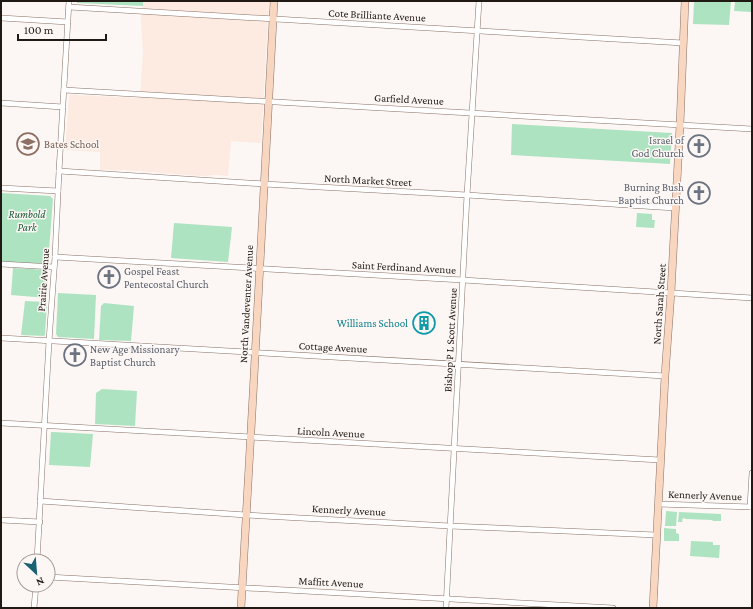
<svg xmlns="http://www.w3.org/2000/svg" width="753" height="609" font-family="'Crimson Pro',serif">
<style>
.built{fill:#fdeae0}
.green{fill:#aee3c1}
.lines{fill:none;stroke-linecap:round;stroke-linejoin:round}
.street-casing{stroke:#877166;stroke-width:6}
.secondary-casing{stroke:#877166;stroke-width:8}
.street{stroke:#fff;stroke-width:5}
.secondary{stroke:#f9d6c0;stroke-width:7}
.labels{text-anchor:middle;stroke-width:3;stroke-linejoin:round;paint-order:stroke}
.street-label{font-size:11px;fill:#211914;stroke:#fcf7f4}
.worship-label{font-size:11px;fill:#5b616d;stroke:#fcf7f4;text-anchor:end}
.education-label{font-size:11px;fill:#785e54;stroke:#fcf7f4;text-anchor:start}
.park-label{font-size:11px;font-style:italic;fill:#195837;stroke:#fcf7f4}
.culture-label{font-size:11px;fill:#0d838f;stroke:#fcf7f4;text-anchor:end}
</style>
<rect width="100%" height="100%" fill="#fcf7f4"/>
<path class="built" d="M143 1H269L261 143 231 141 228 176 216 175 202 176 124 170H100V152L65 150 69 98 70 95H73L140 98 143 53 141 19Z"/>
<g class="green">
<path d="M77 1H143V6L77 3Z"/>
<path d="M694 1H731L729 25 693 24Z"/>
<path d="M735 1H752V12L734 11Z"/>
<path d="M512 124 672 133 670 164 511 155Z"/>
<path d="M1 193 50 196 53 199 48 264 1 262Z"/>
<path d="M637 213 652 214V220H655L654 228 636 227Z"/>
<path d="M174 223 232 227 228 262 171 258Z"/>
<path d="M13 268 48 270 47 298 11 295Z"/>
<path d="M58 293 96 295 94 339 58 337 56 334Z"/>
<path d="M25 301 47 302 45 335 44 336 21 335Z"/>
<path d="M104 303 134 306 131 341 99 340 101 306Z"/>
<path d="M102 389 137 391 135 426 95 424 96 393Z"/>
<path d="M51 432H53L93 434 90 467 49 465Z"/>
<path d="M666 511 677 512 676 526H665Z"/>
<path d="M679 512 721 514V521H713L712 520 686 519 683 518 682 521 683 522H678Z"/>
<path d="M664 528 676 529V533L679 534V541H664Z"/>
<path d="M691 541 713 542V545H720L719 558 690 556Z"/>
</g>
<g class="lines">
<g class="street-casing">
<g id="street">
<path d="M69 7 683 43"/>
<path d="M1 18 68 22"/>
<path d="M64 90 752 129"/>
<path d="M1 103 63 107"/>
<path d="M59 171 264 184 467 195 675 208"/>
<path d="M1 188 58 191"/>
<path d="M55 257 463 280 752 298"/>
<path d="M1 264 54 267"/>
<path d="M1 338 665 376"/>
<path d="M1 423 660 460"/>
<path d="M40 501 246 515 450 526 656 535"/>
<path d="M658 504 752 507"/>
<path d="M750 507 752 473"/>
<path d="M1 520 40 522"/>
<path d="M37 561 49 341 55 257 59 171 69 1"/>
<path d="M48 577 613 608"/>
<path d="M34 608 36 585"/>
<path d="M446 608 467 195 479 1"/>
</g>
</g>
<g class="secondary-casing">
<g id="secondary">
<path d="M241 608 253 395 274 1"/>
<path d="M653 608 665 376 671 292 680 125 685 1"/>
</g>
</g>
<use href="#street" class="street"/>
<use href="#secondary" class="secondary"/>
</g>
<defs>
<g id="school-ring" transform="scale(1.15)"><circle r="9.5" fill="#fcf7f4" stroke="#8d6e63" stroke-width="1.5"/><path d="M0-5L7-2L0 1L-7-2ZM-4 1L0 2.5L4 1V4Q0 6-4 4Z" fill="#8d6e63"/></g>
<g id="church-ring" transform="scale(1.15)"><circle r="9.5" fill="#fcf7f4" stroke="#6b7280" stroke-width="1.5"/><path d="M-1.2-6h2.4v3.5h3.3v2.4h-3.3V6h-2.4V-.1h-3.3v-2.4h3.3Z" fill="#6b7280"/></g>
<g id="building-ring" transform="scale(1.15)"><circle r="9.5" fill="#fcf7f4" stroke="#0f9aa8" stroke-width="1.5"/><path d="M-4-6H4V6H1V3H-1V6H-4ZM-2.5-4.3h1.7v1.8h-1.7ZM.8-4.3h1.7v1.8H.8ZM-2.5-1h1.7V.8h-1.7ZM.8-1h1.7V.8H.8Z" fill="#0f9aa8"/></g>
</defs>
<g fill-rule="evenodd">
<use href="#school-ring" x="28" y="144"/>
<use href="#church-ring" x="699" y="146"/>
<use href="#church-ring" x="699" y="193"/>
<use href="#church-ring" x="109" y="277"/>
<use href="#building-ring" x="424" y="323"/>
<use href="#church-ring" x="75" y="355"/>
</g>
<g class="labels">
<g class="street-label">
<text transform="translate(377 15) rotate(3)" y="4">Cote Brilliante Avenue</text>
<text transform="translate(409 99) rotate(3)" y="4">Garfield Avenue</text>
<text transform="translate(368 180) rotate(3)" y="4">North Market Street</text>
<text transform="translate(404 267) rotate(3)" y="4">Saint Ferdinand Avenue</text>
<text transform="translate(43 280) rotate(-86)" y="4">Prairie Avenue</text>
<text transform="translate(246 304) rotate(-87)" y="4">North Vandeventer Avenue</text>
<text transform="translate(659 304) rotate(-86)" y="4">North Sarah Street</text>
<text transform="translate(450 340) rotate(-87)" y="4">Bishop P L Scott Avenue</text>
<text transform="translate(333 347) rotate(3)" y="4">Cottage Avenue</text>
<text transform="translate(331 432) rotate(3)" y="4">Lincoln Avenue</text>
<text transform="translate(705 495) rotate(2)" y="4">Kennerly Avenue</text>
<text transform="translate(349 510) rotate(3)" y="4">Kennerly Avenue</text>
<text transform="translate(331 582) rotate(3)" y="4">Maffitt Avenue</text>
</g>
<g class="worship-label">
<text x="684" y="144">Israel of<tspan x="684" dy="13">God Church</tspan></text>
<text x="684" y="191">Burning Bush<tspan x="684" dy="13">Baptist Church</tspan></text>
<text x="124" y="275" text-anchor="start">Gospel Feast<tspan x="124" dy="13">Pentecostal Church</tspan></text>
<text x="90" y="353" text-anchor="start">New Age Missionary<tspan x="90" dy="13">Baptist Church</tspan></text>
</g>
<g class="education-label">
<text x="44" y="148">Bates School</text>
</g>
<g class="park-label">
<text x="27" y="218">Rumbold<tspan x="27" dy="13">Park</tspan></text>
</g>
<g class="culture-label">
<text x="408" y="327">Williams School</text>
</g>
</g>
<rect width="753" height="609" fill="none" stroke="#211914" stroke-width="4"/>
<g transform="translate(36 573) rotate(154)"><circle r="19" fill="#fcf7f4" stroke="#a49e9a"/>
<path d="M0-3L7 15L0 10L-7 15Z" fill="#196271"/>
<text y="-6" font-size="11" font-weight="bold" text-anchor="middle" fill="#211914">N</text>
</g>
<path d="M18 34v6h88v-6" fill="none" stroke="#211914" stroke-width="2"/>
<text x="24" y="34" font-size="12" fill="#211914" stroke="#fcf7f4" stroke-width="3" paint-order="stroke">100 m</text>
</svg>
